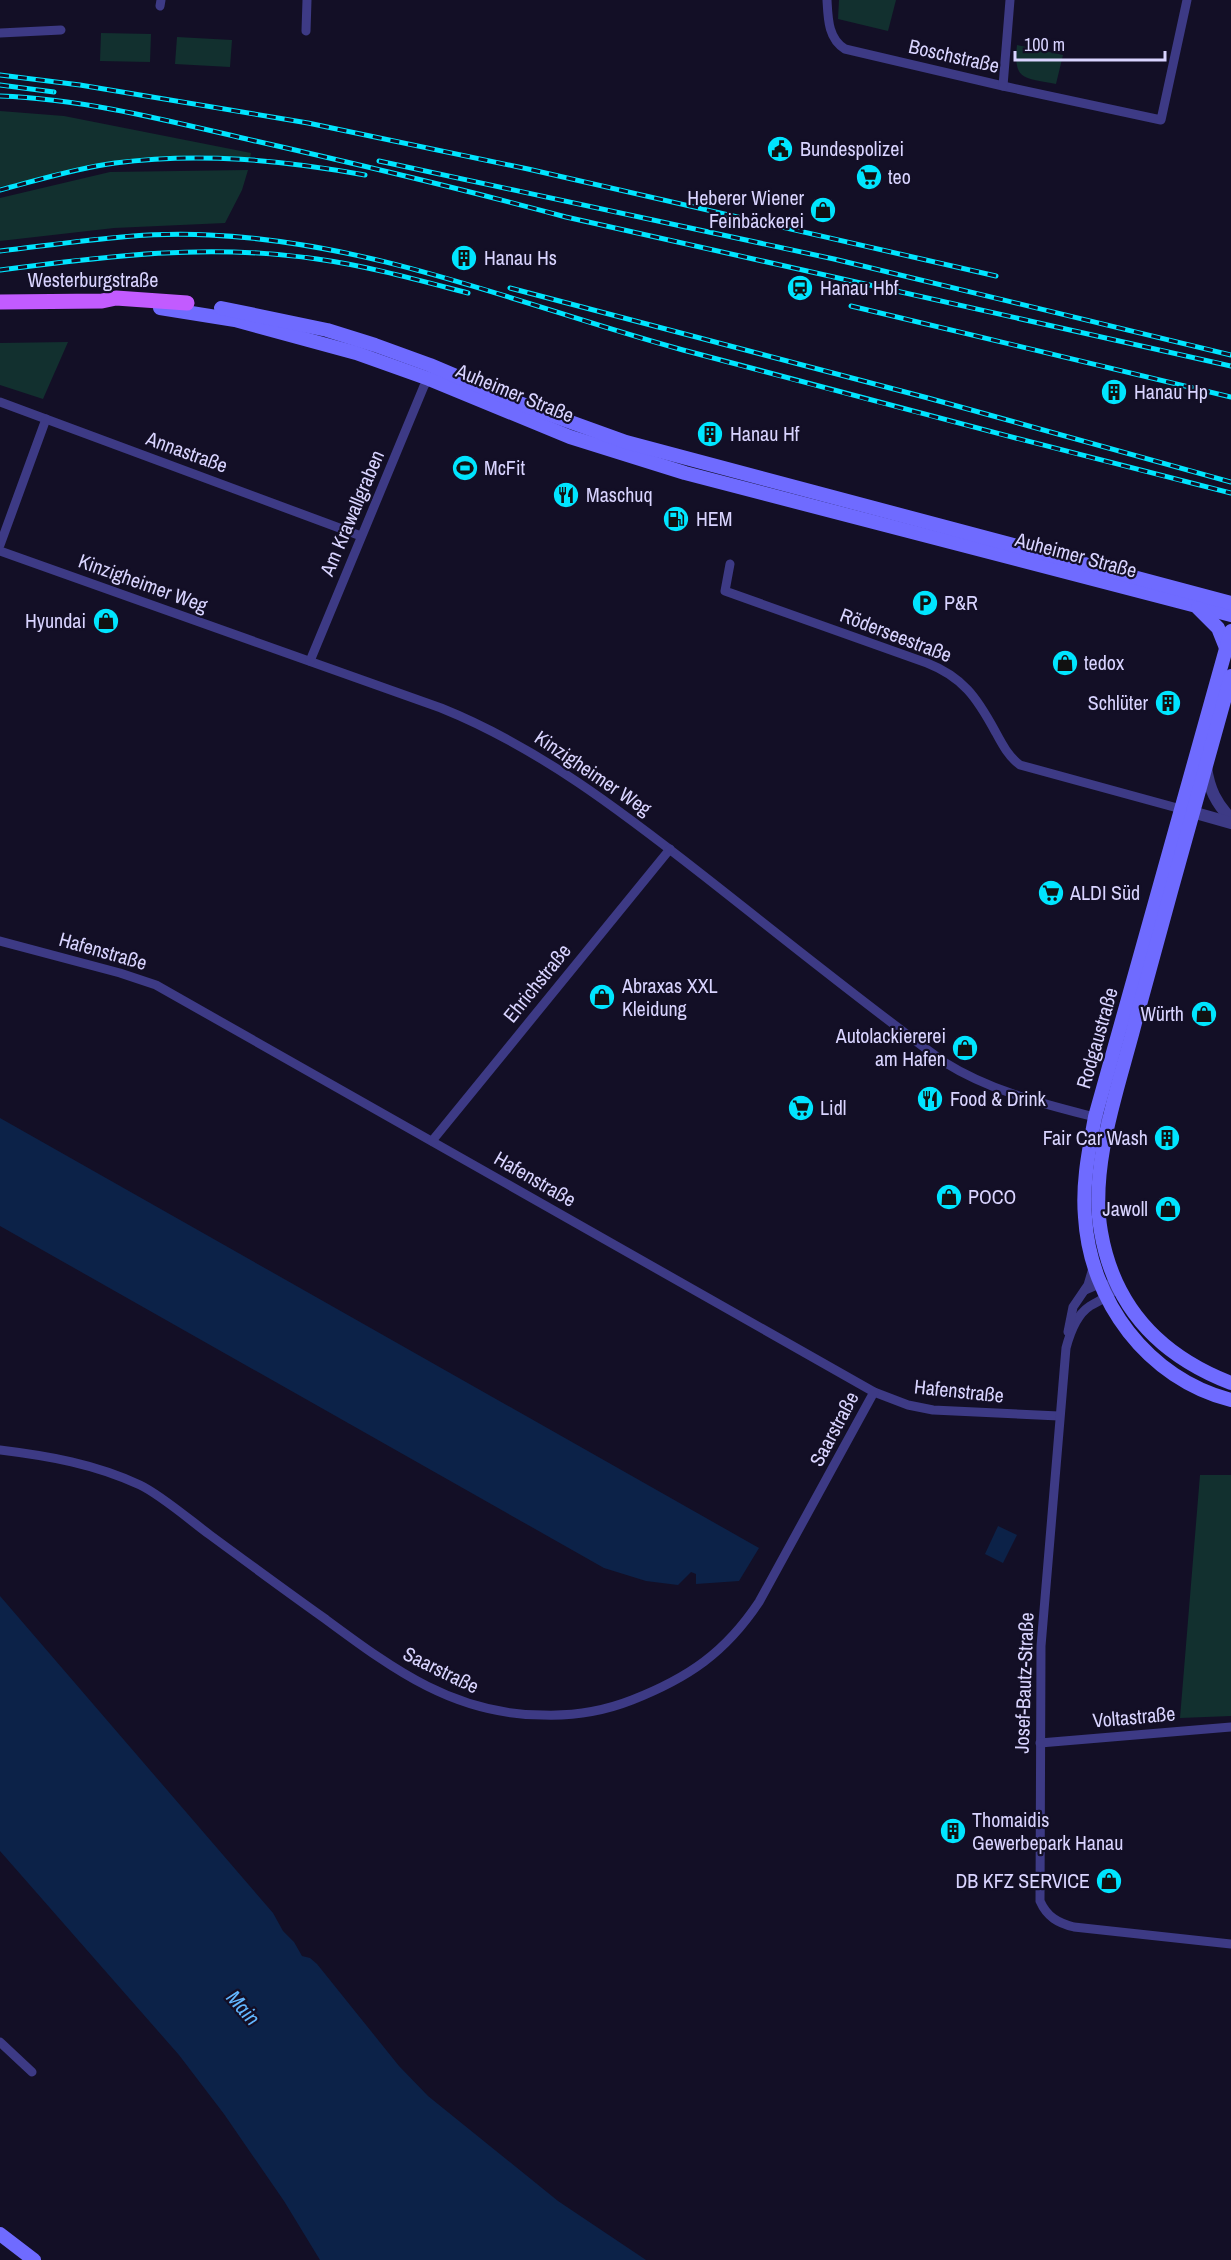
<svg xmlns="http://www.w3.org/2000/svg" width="1231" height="2260" font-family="'Archivo Narrow',sans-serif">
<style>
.green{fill:#12302f}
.water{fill:#0c2248}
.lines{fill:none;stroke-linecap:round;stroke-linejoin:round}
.minor{stroke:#3d3a85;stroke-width:9}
.tertiary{stroke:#3d3a85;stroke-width:12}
.secondary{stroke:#6f6bff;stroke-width:14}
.primary{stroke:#c25bff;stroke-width:15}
.rail-casing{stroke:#00e5ff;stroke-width:5}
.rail{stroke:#130f26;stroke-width:3;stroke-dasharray:9;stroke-linecap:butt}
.labels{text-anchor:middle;stroke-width:4.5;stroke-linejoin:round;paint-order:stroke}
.street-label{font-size:20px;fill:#d9d4ff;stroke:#130f26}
.poi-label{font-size:20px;fill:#d9d4ff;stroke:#130f26;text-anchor:start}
.water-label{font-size:21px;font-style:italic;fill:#62b6ff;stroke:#130f26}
</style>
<rect width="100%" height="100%" fill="#130f26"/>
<g class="green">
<path d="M839 0H896L888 31 838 19Z"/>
<path d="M101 33 151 34 150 62 100 61Z"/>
<path d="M177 37 232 40 230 67 175 64Z"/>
<path d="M1017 45 1063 55 1056 84C1025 77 1013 82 1017 45Z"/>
<path d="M0 111 64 116 251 153 250 159 198 155 110 162 0 187Z"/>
<path d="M248 170 242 190 225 223 114 228 0 241V198L110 172Z"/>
<path d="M68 342 43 399 0 385V343Z"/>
<path d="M1200 1475H1231V1716L1180 1718Z"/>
</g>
<g class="water">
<path d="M0 1118 759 1548 739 1581 696 1584V1574L691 1572 678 1585 646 1581 604 1568 0 1226Z"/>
<path d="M998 1526 1017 1535 1003 1563 985 1554Z"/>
<path d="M0 1596 273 1913 283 1931 294 1942 302 1956 310 1958 317 1964 399 2066 428 2096 558 2201 646 2260H320L284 2201 224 2114 179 2055 0 1851Z"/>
</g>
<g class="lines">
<g class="minor">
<path d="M827 0C828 18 828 39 845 49L1003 86 1161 120 1187 0"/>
<path d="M160 6 161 0"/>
<path d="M306 31 307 0"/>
<path d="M0 33 61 30"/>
<path d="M1003 86 1010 0"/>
<path d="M0 402 361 536"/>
<path d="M0 545 46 419"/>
<path d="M0 551 441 708C538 747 621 811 704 876 783 938 862 1002 944 1062 995 1094 1053 1106 1110 1121"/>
<path d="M730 564 725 591 927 663C963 677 977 698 995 731 1002 744 1008 756 1020 765L1181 809"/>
<path d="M310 661 424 386 429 379"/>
<path d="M0 941 120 973 156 985 874 1392 908 1405 933 1410 1059 1416"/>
<path d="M432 1141 670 849"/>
<path d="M1085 1290 1099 1284 1118 1286C1111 1296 1100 1300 1090 1306 1076 1315 1070 1333 1066 1348L1041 1646 1040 1901C1047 1917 1058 1923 1074 1927L1231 1944"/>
<path d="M1068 1332 1073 1307 1088 1285 1093 1268"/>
<path d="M0 1450C49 1456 95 1464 140 1485 161 1495 191 1521 210 1535 248 1563 286 1591 324 1618 393 1669 454 1715 543 1715 573 1716 604 1711 632 1700 688 1678 725 1653 759 1602L874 1392"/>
<path d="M1040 1743 1231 1727"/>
<path d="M0 2042 32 2072"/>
</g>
<g class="tertiary">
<path d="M1206 767C1209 789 1216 803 1231 819"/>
<path d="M1185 810 1231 823"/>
</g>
<g class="secondary">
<path d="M160 308 235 320 356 353 429 379 570 437 685 473 1231 615"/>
<path d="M221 308 327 330 375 345 430 365 529 407 626 442 1231 603"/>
<path d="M1198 608 1218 628 1226 648"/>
<path d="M1231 631 1095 1117C1089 1150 1082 1183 1085 1217 1090 1301 1148 1379 1231 1400"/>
<path d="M1231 676C1199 792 1166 907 1135 1023 1119 1086 1089 1166 1101 1232 1114 1308 1161 1356 1231 1383"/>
<path d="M0 2234 34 2260"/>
</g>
<path class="primary" d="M0 302 102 301 116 298 187 303"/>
<g class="rail-casing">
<g id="rail">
<path d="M0 75 80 85 308 123 528 169 996 276"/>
<path d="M0 85 54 92"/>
<path d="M0 96C85 99 169 121 251 140 357 164 462 189 566 217L1231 366"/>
<path d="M379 161 834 259 1231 355"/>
<path d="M0 190C38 180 77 168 115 163 199 152 282 160 365 175"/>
<path d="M0 251C69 243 139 231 209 235 374 242 526 307 683 350 865 399 1048 447 1231 493"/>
<path d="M0 270C108 256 208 243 317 259 368 266 418 280 468 293"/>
<path d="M510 288 928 398 1231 482"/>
<path d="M851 306 1231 397"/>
</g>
</g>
<use href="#rail" class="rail"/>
</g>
<defs>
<g id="civic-disc" transform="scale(1.35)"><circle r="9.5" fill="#00e5ff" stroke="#130f26"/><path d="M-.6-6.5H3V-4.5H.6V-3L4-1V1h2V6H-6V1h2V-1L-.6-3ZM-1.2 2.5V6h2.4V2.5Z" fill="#111"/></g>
<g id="supermarket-disc" transform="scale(1.35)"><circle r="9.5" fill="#00e5ff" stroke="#130f26"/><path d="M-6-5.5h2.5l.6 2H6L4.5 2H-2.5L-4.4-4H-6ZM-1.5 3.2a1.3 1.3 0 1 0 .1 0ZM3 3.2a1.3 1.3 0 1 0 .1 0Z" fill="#111"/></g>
<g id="shop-disc" transform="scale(1.35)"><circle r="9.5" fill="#00e5ff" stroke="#130f26"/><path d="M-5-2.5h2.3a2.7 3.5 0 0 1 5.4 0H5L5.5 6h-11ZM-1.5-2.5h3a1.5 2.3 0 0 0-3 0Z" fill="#111"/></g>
<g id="building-disc" transform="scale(1.35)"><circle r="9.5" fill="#00e5ff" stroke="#130f26"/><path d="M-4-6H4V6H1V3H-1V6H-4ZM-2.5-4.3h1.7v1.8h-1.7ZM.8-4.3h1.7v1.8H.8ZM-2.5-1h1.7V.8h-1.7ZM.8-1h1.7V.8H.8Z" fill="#111"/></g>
<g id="station-disc" transform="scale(1.35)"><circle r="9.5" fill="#00e5ff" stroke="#130f26"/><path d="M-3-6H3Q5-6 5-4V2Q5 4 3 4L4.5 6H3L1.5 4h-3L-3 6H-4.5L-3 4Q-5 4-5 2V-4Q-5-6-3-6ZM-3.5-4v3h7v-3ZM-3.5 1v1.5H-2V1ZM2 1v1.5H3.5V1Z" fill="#111"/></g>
<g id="stadium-disc" transform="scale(1.35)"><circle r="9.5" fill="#00e5ff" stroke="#130f26"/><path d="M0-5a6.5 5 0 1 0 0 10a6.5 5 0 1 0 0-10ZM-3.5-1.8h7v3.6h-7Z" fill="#111"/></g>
<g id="restaurant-disc" transform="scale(1.35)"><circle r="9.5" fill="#00e5ff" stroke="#130f26"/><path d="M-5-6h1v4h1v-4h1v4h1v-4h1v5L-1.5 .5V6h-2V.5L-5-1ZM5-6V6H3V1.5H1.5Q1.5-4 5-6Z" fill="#111"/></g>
<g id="fuel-disc" transform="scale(1.35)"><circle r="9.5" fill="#00e5ff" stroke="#130f26"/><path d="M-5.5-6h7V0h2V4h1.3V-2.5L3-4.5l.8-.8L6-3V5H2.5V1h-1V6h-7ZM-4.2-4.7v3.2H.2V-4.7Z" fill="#111"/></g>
<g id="parking-disc" transform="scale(1.35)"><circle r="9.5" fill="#00e5ff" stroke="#130f26"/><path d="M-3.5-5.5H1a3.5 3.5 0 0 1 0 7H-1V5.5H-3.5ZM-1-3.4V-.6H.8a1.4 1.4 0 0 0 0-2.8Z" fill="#111"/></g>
</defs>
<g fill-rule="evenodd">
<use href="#civic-disc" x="780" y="149"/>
<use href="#supermarket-disc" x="869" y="177"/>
<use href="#shop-disc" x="823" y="210"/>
<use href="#building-disc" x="464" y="258"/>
<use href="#station-disc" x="800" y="288"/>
<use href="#building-disc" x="1114" y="392"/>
<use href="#building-disc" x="710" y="434"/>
<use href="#stadium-disc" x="465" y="468"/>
<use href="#restaurant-disc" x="566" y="495"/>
<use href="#fuel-disc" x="676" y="519"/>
<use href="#parking-disc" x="925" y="603"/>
<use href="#shop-disc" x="106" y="621"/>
<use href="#shop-disc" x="1065" y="663"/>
<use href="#building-disc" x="1168" y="703"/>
<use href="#supermarket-disc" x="1051" y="893"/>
<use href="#shop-disc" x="602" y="997"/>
<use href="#shop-disc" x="1204" y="1014"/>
<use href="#shop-disc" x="965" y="1048"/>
<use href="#restaurant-disc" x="930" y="1099"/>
<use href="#supermarket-disc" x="801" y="1108"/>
<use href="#building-disc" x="1167" y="1138"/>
<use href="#shop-disc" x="949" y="1197"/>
<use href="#shop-disc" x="1168" y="1209"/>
<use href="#building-disc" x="953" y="1831"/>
<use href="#shop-disc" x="1109" y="1881"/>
</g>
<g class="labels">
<g class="street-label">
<text transform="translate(954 56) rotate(13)" y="7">Boschstraße</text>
<text x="93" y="287">Westerburgstraße</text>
<text transform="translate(515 393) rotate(22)" y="7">Auheimer Straße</text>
<text transform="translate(187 452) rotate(20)" y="7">Annastraße</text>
<text transform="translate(352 513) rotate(-67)" y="7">Am Krawallgraben</text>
<text transform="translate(1076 555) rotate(15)" y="7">Auheimer Straße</text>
<text transform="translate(143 583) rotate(20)" y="7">Kinzigheimer Weg</text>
<text transform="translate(896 635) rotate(21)" y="7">Röderseestraße</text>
<text transform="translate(593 773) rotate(34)" y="7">Kinzigheimer Weg</text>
<text transform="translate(103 951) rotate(16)" y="7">Hafenstraße</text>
<text transform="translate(537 983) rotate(-51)" y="7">Ehrichstraße</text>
<text transform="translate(1097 1038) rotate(-74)" y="7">Rodgaustraße</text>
<text transform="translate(535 1179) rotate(30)" y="7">Hafenstraße</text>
<text transform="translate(959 1391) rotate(6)" y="7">Hafenstraße</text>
<text transform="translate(834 1429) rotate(-62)" y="7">Saarstraße</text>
<text transform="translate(441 1670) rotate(26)" y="7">Saarstraße</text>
<text transform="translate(1024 1683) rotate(-88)" y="7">Josef-Bautz-Straße</text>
<text transform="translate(1134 1717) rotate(-5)" y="7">Voltastraße</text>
</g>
<g class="poi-label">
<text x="800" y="156">Bundespolizei</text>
<text x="888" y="184">teo</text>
<text x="804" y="205" text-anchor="end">Heberer Wiener<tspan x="804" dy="23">Feinbäckerei</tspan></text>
<text x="484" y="265">Hanau Hs</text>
<text x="820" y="295">Hanau Hbf</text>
<text x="1134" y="399">Hanau Hp</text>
<text x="730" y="441">Hanau Hf</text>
<text x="484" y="475">McFit</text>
<text x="586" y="502">Maschuq</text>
<text x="696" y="526">HEM</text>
<text x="944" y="610">P&amp;R</text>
<text x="86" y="628" text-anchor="end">Hyundai</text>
<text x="1084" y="670">tedox</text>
<text x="1148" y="710" text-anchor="end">Schlüter</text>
<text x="1070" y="900">ALDI Süd</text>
<text x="622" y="993">Abraxas XXL<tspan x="622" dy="23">Kleidung</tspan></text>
<text x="1184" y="1021" text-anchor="end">Würth</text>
<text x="946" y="1043" text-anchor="end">Autolackiererei<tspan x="946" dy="23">am Hafen</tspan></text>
<text x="950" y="1106">Food &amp; Drink</text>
<text x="820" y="1115">Lidl</text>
<text x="1148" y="1145" text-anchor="end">Fair Car Wash</text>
<text x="968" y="1204">POCO</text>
<text x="1148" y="1216" text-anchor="end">Jawoll</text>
<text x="972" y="1827">Thomaidis<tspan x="972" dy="23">Gewerbepark Hanau</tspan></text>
<text x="1090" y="1888" text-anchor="end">DB KFZ SERVICE</text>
</g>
<g class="water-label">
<text transform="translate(243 2008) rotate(49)" y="7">Main</text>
</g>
</g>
<path d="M1015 51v9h150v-9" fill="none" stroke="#d9d4ff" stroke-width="3"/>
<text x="1024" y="51" font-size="18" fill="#d9d4ff" stroke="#130f26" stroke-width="4.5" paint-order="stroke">100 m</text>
</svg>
